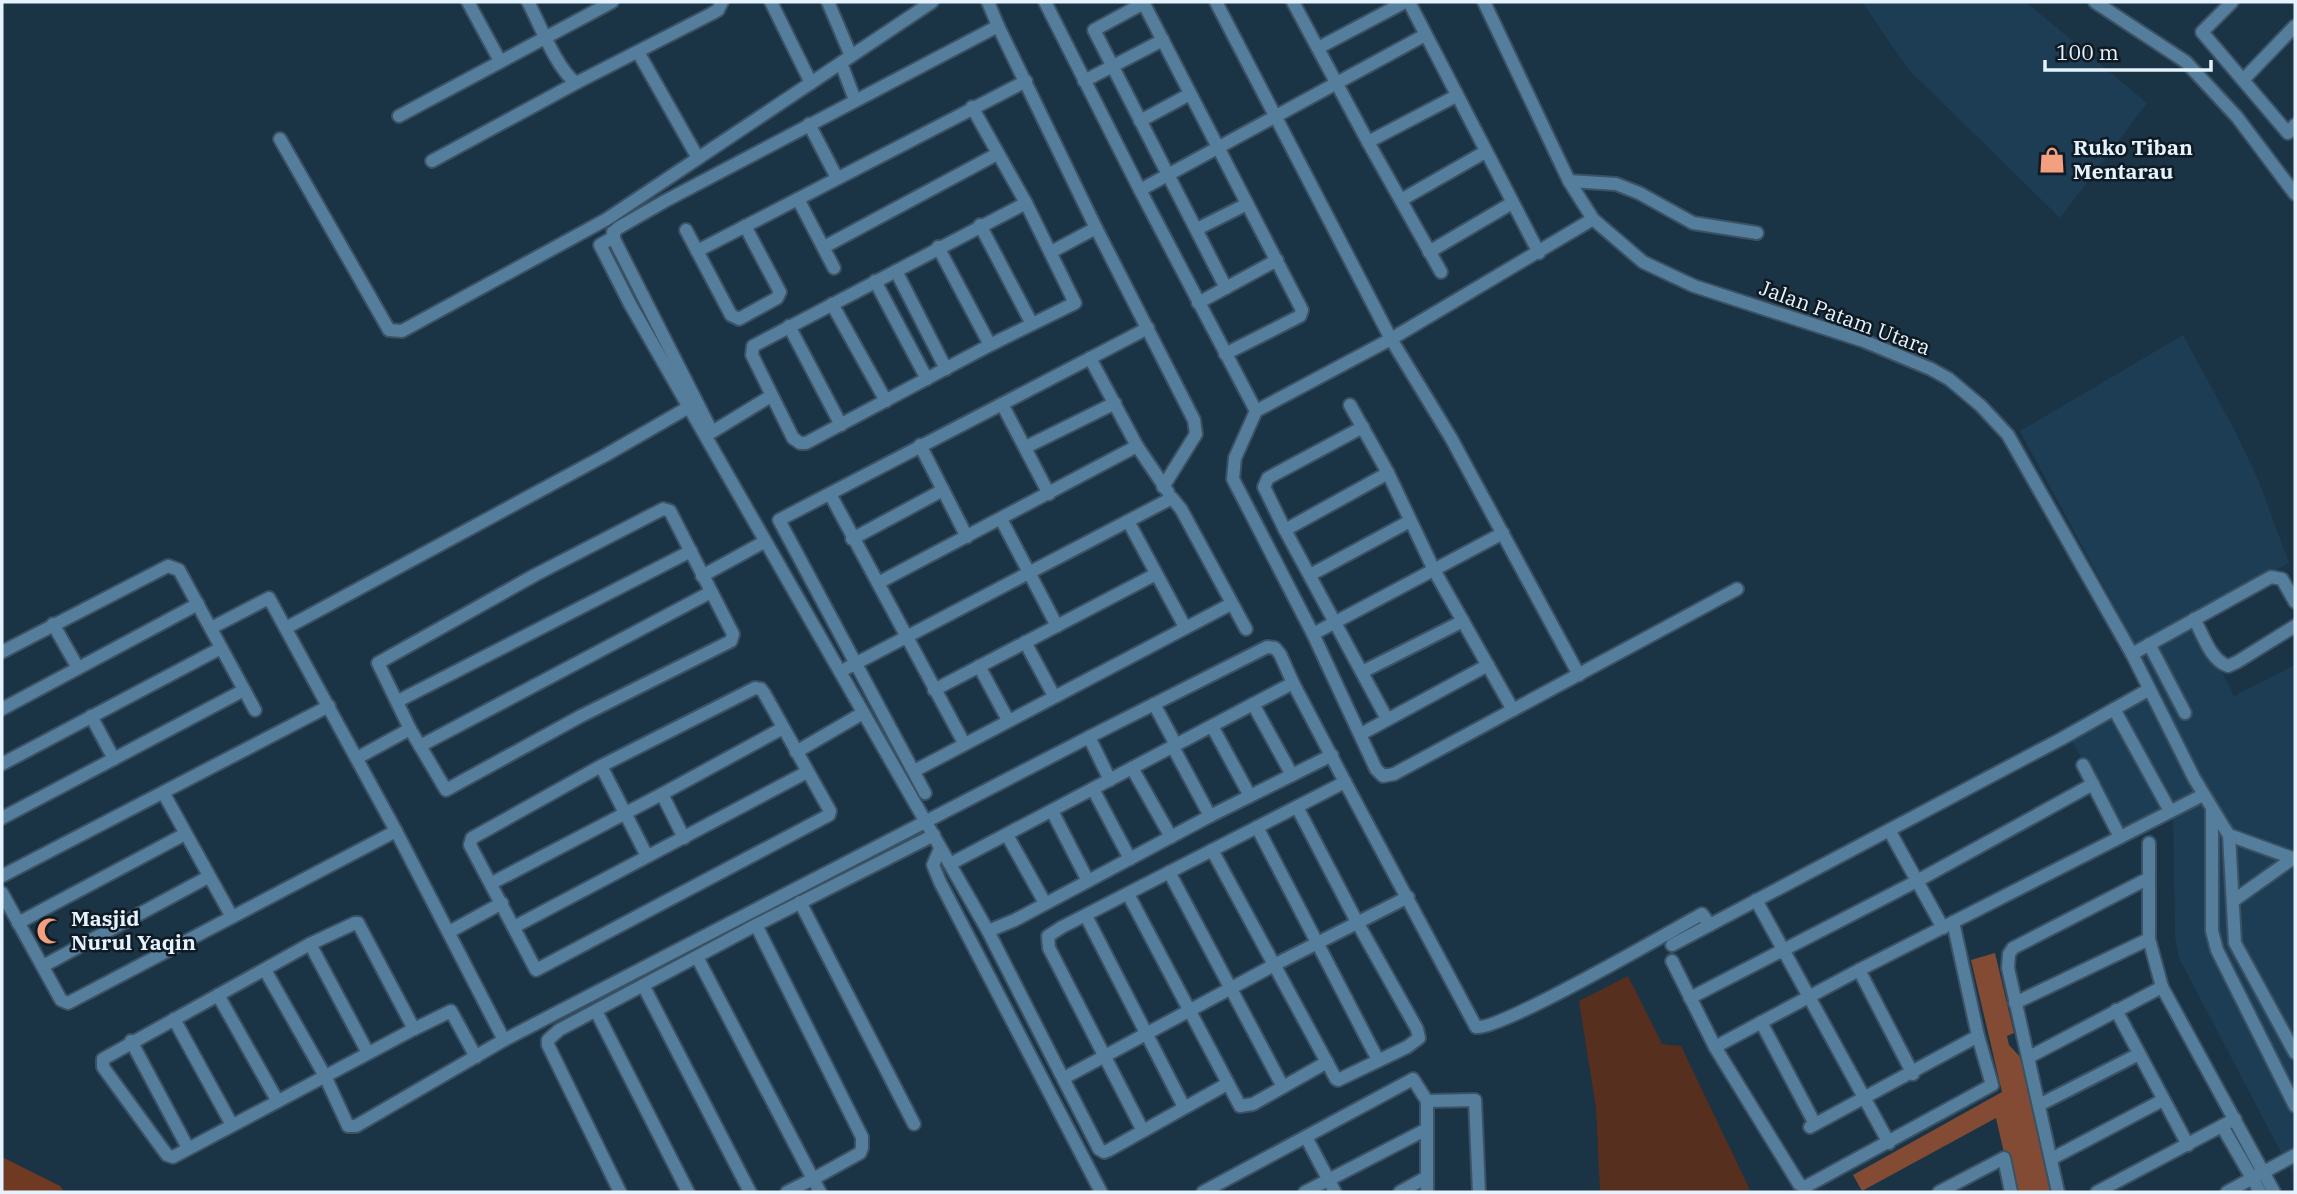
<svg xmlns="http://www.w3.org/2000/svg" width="2297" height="1194" font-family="'IBM Plex Serif',serif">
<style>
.built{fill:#1d3d54}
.green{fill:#562f1f}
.forest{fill:#834b33}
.water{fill:#703922}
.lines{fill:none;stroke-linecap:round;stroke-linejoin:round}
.street-casing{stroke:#3a5263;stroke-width:16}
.street{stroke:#557d9c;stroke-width:12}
.labels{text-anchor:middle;stroke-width:5;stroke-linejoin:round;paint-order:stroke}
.poi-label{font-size:21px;font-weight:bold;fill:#e4f3ff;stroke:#0f1a22;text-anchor:start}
.street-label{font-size:21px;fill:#e4f3ff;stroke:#0f1a22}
</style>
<rect width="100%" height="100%" fill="#1a3345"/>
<g class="built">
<path d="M1862 2H2026L2147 103 2060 218 1908 69Z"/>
<path d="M2183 335 2234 429 2258 479 2289 563 2193 615 2234 696 2295 665V1179L2179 958 2175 936 2173 810 2123 837 2069 735 2158 687 2020 431Z"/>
</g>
<path class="green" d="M1628 976 1662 1044 1681 1046 1751 1192H1600L1596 1108 1579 1001Z"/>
<path class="forest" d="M1995 953 2014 1033 2007 1036 2009 1045 2024 1061 2050 1192H2013L1996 1118 1862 1191 1853 1175 2002 1092 1971 960Z"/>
<path class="water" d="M2 1157 60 1186 64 1192H2Z"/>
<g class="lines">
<g class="street-casing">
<g id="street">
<path d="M468 2 500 61"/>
<path d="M528 2C540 24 556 68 576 83L711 14 718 10 722 2"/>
<path d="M771 2 811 83"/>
<path d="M828 2 851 56"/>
<path d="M988 2 998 26 1096 228 1194 420 1196 434 1163 487"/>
<path d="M1045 2 1140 190"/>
<path d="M1143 2 1302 310 1300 316 1225 354"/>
<path d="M1216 2 1391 339 1451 438 1579 675"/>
<path d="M1293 2 1368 142 1441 272"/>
<path d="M1409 2 1539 253"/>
<path d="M1484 2 1569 181 1593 219 1643 262 1694 286 1864 341 1931 369 1949 379 1981 406 2008 435 2132 654 2194 778 2223 826 2229 835 2295 859"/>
<path d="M2095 2 2186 62 2237 117 2295 194"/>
<path d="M2232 2 2202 32 2288 133 2295 125"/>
<path d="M1144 3 1094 30 1226 288"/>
<path d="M1318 48 1405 2"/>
<path d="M638 52 698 158"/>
<path d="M841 63 855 100"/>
<path d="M2243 80 2295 26"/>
<path d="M1084 81 1163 40"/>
<path d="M972 107 1026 203"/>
<path d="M399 116 612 2"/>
<path d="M1140 121 1190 94"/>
<path d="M809 124 837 178"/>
<path d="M280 139 389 330 402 331 607 219 932 2"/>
<path d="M1368 142 1456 96"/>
<path d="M432 161 576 83"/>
<path d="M1569 181 1616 184 1639 193 1693 223 1757 233"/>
<path d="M798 199 834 268"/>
<path d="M1401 200 1485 152"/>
<path d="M1026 203 1075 303 990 345 806 443H800L793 438 752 355 753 346Z"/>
<path d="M1593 219 1391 339 1256 411 1235 458 1233 479 1313 634 1376 769 1383 776 1394 774 1737 589"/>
<path d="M980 225 1032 324"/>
<path d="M1197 229 1247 204"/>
<path d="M686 230 731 315 739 319 777 298 780 292 745 226"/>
<path d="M613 232 615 241 712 432 771 396"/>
<path d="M613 233 618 228 665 201 998 26"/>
<path d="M614 237 600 245 630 304 988 931 1099 1149 1104 1152 1109 1150 1227 1084"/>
<path d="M824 247 997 154"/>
<path d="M938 247 990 345"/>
<path d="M697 251 1026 81"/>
<path d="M1051 252 1096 228"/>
<path d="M1429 252 1512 203"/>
<path d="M896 271 946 369"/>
<path d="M875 281 927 379"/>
<path d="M1198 303 1277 260"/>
<path d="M832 304 886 401"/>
<path d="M789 326 841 425"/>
<path d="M1090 358 1137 446 1168 492"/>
<path d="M1002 404 1049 494"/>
<path d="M1350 405 1388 473 1434 570 1513 710"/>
<path d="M1256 411 1140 190 1425 35"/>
<path d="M1363 427 1268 478 1264 487 1285 530 1387 719"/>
<path d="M920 445 967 537"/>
<path d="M1026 447 1115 403"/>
<path d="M830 494 964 743"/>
<path d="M663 509 670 511 733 634 731 641 581 716 446 790 410 729 378 663 535 575Z"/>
<path d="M1001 519 1057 626"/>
<path d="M1128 521 1185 627"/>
<path d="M1285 530 1388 473"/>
<path d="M852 539 943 490"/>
<path d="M1310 575 1410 521"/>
<path d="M702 576 764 542"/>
<path d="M878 583 1137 446"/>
<path d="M2194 619C2203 634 2210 660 2228 666L2237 662 2295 626"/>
<path d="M53 624 78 668"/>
<path d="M211 628 269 598 396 831 504 1040"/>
<path d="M286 628 604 456 689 407"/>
<path d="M1313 634 1503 533"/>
<path d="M1025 642 1054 696"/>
<path d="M2149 644 2185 713"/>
<path d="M2 652 168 566 179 570 255 710"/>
<path d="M2132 654 2271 577 2282 579 2295 602"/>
<path d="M979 666 1008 720"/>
<path d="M847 668 1172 498 1181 509 1246 629"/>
<path d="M1362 672 1463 621"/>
<path d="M755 688 761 689 764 693 830 811 829 815 536 970 470 845 472 838 601 766Z"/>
<path d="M934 690 1156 574"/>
<path d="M398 701 691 551"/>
<path d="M1154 704 1176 745"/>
<path d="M1253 704 1292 775"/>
<path d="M2 709 198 604"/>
<path d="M2114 709 2170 811"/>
<path d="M91 716 114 759"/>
<path d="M1212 726 1250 796"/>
<path d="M1361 734 1488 665"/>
<path d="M1089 737 1110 780"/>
<path d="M420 746 711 592"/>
<path d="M1173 747 1210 816"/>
<path d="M796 752 863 713"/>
<path d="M357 758 410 729"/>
<path d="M2 764 221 648"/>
<path d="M2083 765 2120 837"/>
<path d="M601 766 647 856"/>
<path d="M1132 768 1171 837"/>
<path d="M914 771 1231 604"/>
<path d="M1093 789 1130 859"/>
<path d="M925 793 779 520 1148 328"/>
<path d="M164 794 232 917"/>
<path d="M662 794 684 838"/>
<path d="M2212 810V931L2217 950 2295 1106"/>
<path d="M1052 811 1088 881"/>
<path d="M2 818 244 690"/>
<path d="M1257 827 1378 1060"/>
<path d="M1889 830 1943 928"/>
<path d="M1007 835 1045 903"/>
<path d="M2229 835 2235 943 2295 1053"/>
<path d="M2149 843V939L2162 987 2274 1192"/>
<path d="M940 849 933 865 940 882 1101 1192"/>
<path d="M1212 850 1336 1079 1338 1080 1407 1047 1419 1038 1417 1029 1357 922 1297 807"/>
<path d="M950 864 1293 683"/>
<path d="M1169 872 1283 1087"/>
<path d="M2 876 329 706"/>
<path d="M492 883 662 794 783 728"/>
<path d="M2 893 61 1000 68 1003 396 831"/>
<path d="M1128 894 1240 1106 1253 1104 1327 1062"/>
<path d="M1756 900 1889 1143"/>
<path d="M2233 901 2292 859"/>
<path d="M800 902 914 1124"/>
<path d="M1086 916 1184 1107"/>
<path d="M1953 922 1978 1036"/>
<path d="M18 923 185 834"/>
<path d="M355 923H358L414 1029 173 1157 167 1155 103 1067V1059L310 944Z"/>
<path d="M756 925 862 1137V1148L860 1153 813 1179 820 1192"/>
<path d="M514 927 807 772"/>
<path d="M988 931 1015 920 1210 816 1332 755"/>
<path d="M449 932 502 903"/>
<path d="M310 944 368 1053"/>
<path d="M1672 945 2061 739 2148 690"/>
<path d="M697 957 813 1179 787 1192"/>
<path d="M1672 961 1715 1047 1799 1184 1805 1187 1992 1085 1978 1036 1810 1127"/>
<path d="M43 966 208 877"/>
<path d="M265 970 325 1076 348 1126H356L504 1040 1089 737 1267 647 1275 648 1280 654 1293 683 1345 782 1476 1027C1500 1031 1669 932 1702 914L1710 925"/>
<path d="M1859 970 1913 1074"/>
<path d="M643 985 750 1192"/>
<path d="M218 995 277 1100"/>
<path d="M1690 998 1917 881 2093 784"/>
<path d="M2015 1003 2149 939"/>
<path d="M2116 1010 2188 1145"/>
<path d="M596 1011 688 1192"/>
<path d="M174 1019 232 1125"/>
<path d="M1761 1022 1815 1124"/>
<path d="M414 1029 451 1011 476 1057"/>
<path d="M131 1041 188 1148"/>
<path d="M1715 1047 1859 970 2203 795"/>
<path d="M2029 1057 2162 987"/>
<path d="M1064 1078 1274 965 1408 897"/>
<path d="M1427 1101 1475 1100 1479 1192"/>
<path d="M2039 1105 2139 1054"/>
<path d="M2222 1126 2260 1192"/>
<path d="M1143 1131 1049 948 1048 936 1062 927 1345 782"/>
<path d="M1306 1137 1335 1192"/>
<path d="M2051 1159 2163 1100"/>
<path d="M620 1192 548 1045V1040L559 1030 756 925 934 835"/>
<path d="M1203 1192 1413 1079 1427 1101V1192"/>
<path d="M1305 1192 1427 1129"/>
<path d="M1400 1192 1427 1177"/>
<path d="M1939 1192 2004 1158 2011 1192"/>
<path d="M2058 1192 2008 968 2009 954 2013 948 2149 878"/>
<path d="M2097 1192 2235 1119"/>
<path d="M2227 1192 2295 1155"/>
</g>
</g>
<use href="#street" class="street"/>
</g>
<defs>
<g id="shop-bare" transform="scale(2.1)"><path d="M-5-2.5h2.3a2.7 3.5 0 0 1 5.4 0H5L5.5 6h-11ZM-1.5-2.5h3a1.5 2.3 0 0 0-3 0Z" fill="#f2a07f" stroke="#0f1a22" stroke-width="2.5" paint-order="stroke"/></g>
<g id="mosque-bare" transform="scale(2.1)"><path d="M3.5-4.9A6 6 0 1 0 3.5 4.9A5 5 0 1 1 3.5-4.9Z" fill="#f2a07f" stroke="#0f1a22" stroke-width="2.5" paint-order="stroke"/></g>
</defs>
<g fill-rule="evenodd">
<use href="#shop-bare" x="2052" y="160"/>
<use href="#mosque-bare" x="50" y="931"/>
</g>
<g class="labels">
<g class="poi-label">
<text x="2073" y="155">Ruko Tiban<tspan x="2073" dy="24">Mentarau</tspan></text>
<text x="71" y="926">Masjid<tspan x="71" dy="24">Nurul Yaqin</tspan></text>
</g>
<g class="street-label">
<text transform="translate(1845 318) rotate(20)" y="7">Jalan Patam Utara</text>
</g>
</g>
<rect width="2297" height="1194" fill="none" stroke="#e4f3ff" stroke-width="7"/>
<path d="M2045 60v10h166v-10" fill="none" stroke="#e4f3ff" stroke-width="3.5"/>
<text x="2056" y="60" font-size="21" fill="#e4f3ff" stroke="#0f1a22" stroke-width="5" paint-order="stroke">100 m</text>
</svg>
